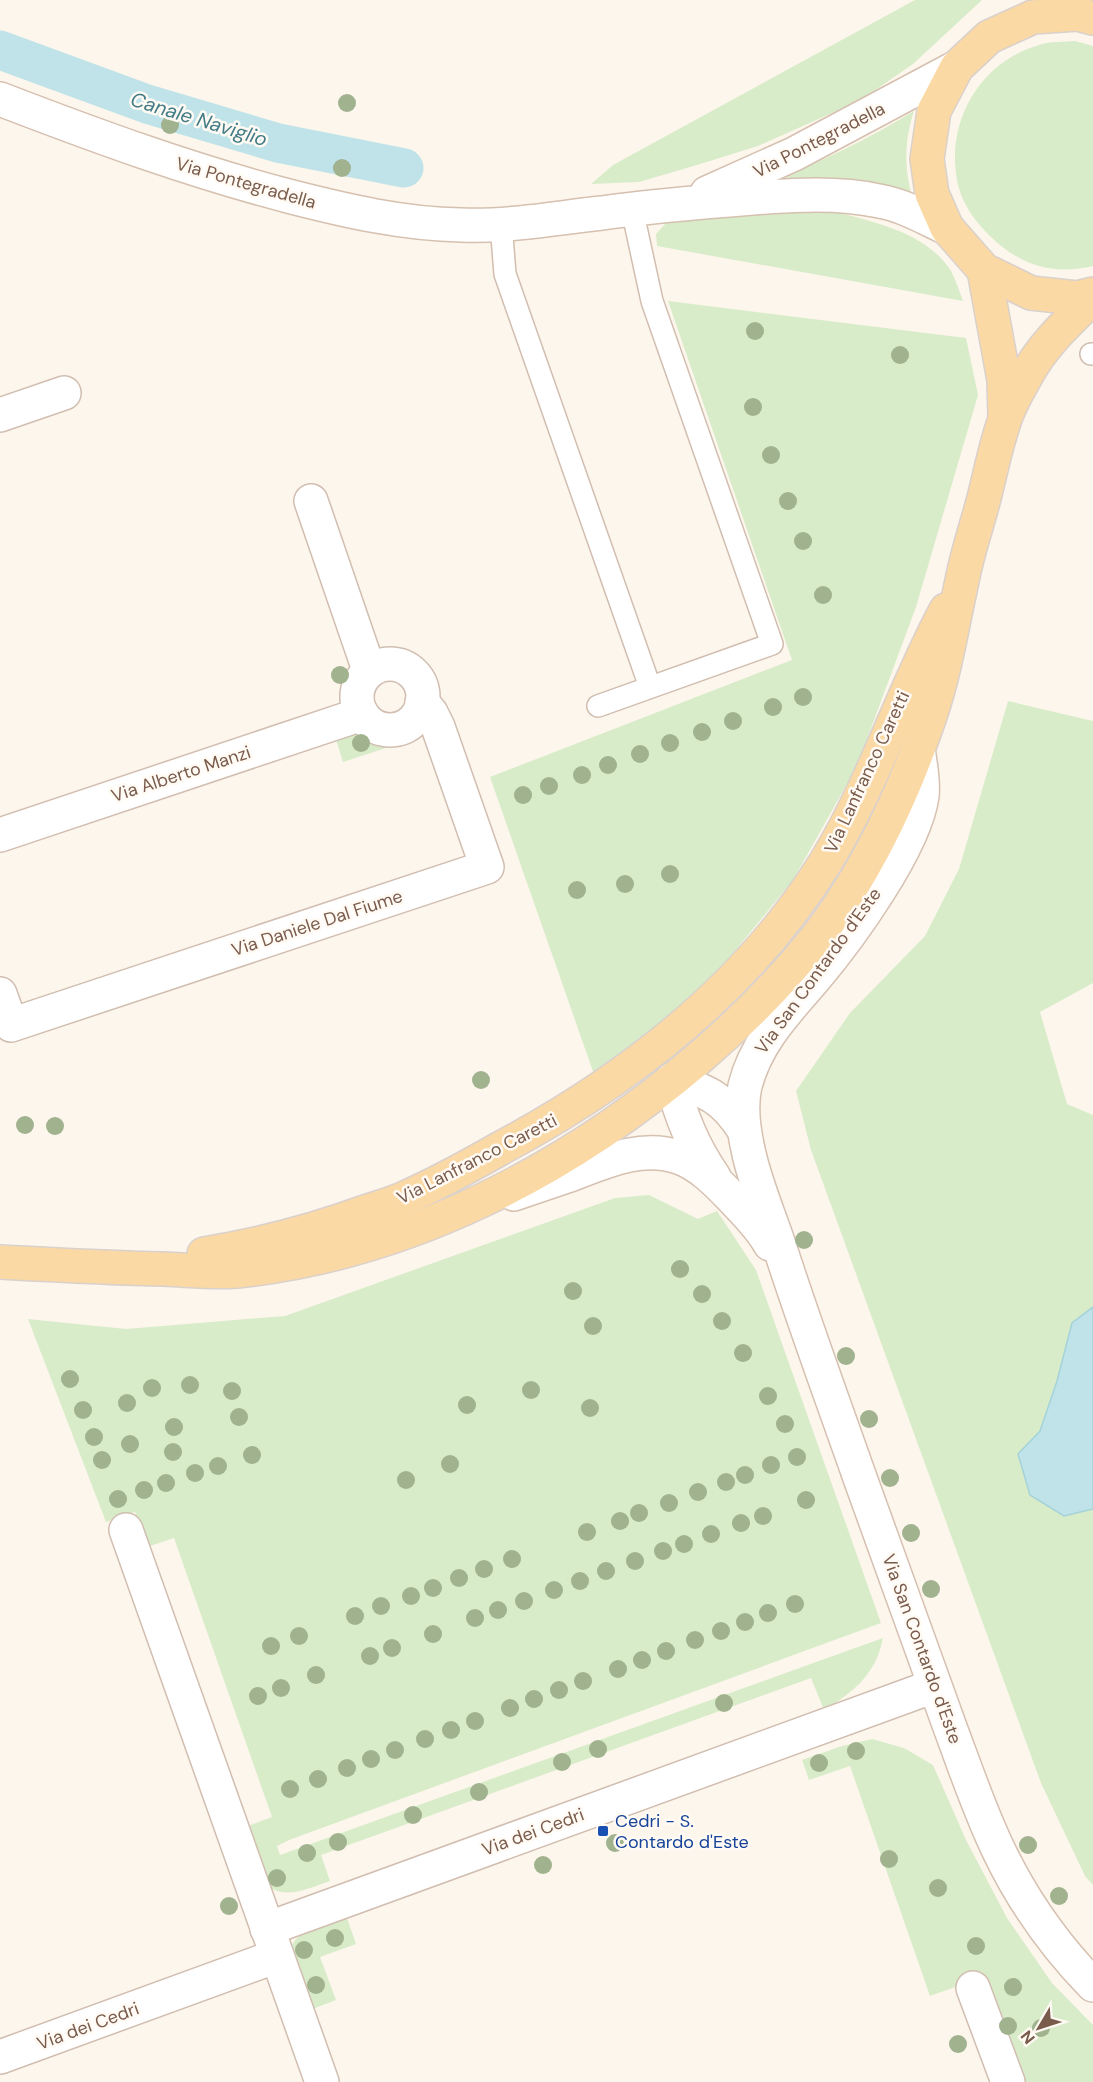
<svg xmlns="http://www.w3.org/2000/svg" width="1093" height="2082" font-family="'DM Sans',sans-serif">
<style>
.green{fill:#d8ecc9}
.water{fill:#bfe3e8;stroke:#a5d3da;stroke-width:1.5}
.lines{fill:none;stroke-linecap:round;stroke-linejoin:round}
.canal{stroke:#bfe3e8;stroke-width:39}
.lane-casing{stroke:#d1beb0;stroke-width:24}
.street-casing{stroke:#d1beb0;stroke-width:36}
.secondary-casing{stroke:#d6c0b0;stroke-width:36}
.primary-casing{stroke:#dad1cd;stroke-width:36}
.lane{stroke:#fff;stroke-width:21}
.street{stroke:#fff;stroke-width:33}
.secondary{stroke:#fff;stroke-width:33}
.primary{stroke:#fbd9a5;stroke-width:33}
.tree{fill:#a0b28e}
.transit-dot{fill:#1a4fb4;stroke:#fffaf3;stroke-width:2}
.labels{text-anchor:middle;stroke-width:5;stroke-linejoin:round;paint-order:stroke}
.street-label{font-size:18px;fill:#7a5c4d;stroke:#fffaf3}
.transit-label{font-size:18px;fill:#164399;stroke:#fffaf3;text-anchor:start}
.water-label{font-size:20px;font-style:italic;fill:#437c86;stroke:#fffaf3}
</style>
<rect width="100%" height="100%" fill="#fdf6ec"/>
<g class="green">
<path d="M915 0H982L913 64 861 100 758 146 697 165 639 182 591 184 613 165Z"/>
<path d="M1075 41 1093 46V266C1076 270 1056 271 1039 266 1005 257 966 219 958 185 944 124 979 62 1039 45 1050 41 1064 42 1075 41Z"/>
<path d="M914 111C904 142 904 168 913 200L766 183C820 162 865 141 914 111Z"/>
<path d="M825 209C868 221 925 230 951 271 956 280 959 291 963 301L657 246 656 234 667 222Z"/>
<path d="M668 301 966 338 978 395 916 607 857 766 793 880 717 973 596 1080 490 777 792 660Z"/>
<path d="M1008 701 1093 721V983L1040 1012 1067 1104 1093 1115V1885L1085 1876 1041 1783 811 1150 796 1091 850 1013 925 936 959 869Z"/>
<path d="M355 731 370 741 392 746 343 762 335 736Z"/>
<path d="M649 1195 698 1219 717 1211 756 1270 881 1623 289 1840 277 1846 280 1855 883 1638C876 1674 854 1692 824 1710L811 1678 321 1855 330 1881C311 1887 288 1900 269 1887L245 1827 272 1817 174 1538 147 1547 135 1512 106 1522 28 1319 126 1329 285 1316 615 1198Z"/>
<path d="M872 1739 904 1748 933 1765 966 1840 1007 1918 1052 1983 1093 2025V2082H1021L983 1977 930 1996 850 1766 809 1780 802 1760 842 1746Z"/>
<path d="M347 1918 356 1944 320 1957 336 2000 310 2010 291 1947C300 1927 327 1924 347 1918Z"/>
</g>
<path class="water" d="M1093 1307V1509L1064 1516 1030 1495 1018 1454 1040 1431 1057 1381 1072 1323Z"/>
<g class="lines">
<path class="canal" d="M0 50 147 104 278 143 404 168"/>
<g class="lane-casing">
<g id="lane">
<path d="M501 224 505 274 650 687"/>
<path d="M1091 354H1093"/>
<path d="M598 706 772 644 652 301 632 209"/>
</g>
</g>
<g class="street-casing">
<g id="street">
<path d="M0 415 64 393"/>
<path d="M311 501 369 670"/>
<circle cx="390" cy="697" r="33"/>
<path d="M0 835 362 714"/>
<path d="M0 994 11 1025 487 867 438 727 431 713 422 702"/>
<path d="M126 1530 322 2082"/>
<path d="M267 1929 934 1686"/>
<path d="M973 1988 1008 2082"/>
<path d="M0 2057 277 1956"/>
</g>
</g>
<g class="secondary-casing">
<g id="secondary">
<path d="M0 99C96 136 192 171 292 197 347 211 403 224 461 225 507 227 555 218 602 213 652 206 702 202 753 198 795 195 838 192 879 201 903 205 925 218 947 228"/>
<path d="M707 193 794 154 957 67"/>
<path d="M918 749C920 764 924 781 922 796 915 847 849 938 815 978 786 1012 756 1042 745 1086 740 1108 744 1133 749 1154 756 1185 769 1215 779 1245 804 1323 833 1401 860 1478 890 1562 920 1646 951 1730 966 1770 980 1812 999 1851 1023 1901 1054 1945 1093 1985"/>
<path d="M672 1080C680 1115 693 1147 714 1177"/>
<path d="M672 1080C707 1091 724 1098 744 1130"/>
<path d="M514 1194C532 1188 549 1182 567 1176 602 1163 640 1144 678 1157 699 1164 717 1182 732 1198 746 1213 760 1226 770 1244"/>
</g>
</g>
<g class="primary-casing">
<g id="primary">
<path d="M1093 18 1078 14 1033 17 989 37 957 67 934 111 927 159 932 194 947 228 984 270 1031 293 1077 298 1093 294"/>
<path d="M984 270 1004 380 1005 416"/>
<path d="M204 1254C259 1245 313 1231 365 1212 380 1207 395 1203 409 1196 441 1182 471 1165 501 1148 630 1079 747 988 825 863 874 783 902 692 946 610"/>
<path d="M0 1262C55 1265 109 1268 164 1269 188 1270 213 1273 237 1271 410 1253 569 1169 699 1058 745 1019 787 976 824 928 870 865 905 790 930 716 945 672 952 626 962 581 967 554 976 528 983 502 990 475 995 448 1004 422 1009 405 1020 387 1029 371 1045 342 1071 320 1093 297"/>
</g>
</g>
<use href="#lane" class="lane"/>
<use href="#street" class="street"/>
<use href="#secondary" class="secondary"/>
<use href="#primary" class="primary"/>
</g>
<g class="tree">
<circle cx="347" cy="103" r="9"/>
<circle cx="170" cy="125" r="9"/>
<circle cx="342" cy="168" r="9"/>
<circle cx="755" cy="331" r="9"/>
<circle cx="900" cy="355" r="9"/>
<circle cx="753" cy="407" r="9"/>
<circle cx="771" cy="455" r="9"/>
<circle cx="788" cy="501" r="9"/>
<circle cx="803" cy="541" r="9"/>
<circle cx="823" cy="595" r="9"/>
<circle cx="340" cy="675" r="9"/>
<circle cx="803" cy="697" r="9"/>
<circle cx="773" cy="707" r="9"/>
<circle cx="733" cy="721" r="9"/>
<circle cx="702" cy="732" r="9"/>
<circle cx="361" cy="743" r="9"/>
<circle cx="670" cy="743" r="9"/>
<circle cx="640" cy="754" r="9"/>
<circle cx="608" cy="765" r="9"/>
<circle cx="582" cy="775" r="9"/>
<circle cx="549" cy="786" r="9"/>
<circle cx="523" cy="795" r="9"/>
<circle cx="670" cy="874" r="9"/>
<circle cx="625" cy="884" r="9"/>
<circle cx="577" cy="890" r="9"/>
<circle cx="481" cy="1080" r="9"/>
<circle cx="25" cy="1125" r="9"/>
<circle cx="55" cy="1126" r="9"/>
<circle cx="804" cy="1240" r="9"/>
<circle cx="680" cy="1269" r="9"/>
<circle cx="573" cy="1291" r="9"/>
<circle cx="702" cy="1294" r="9"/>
<circle cx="722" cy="1321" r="9"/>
<circle cx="593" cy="1326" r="9"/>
<circle cx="743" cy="1353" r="9"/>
<circle cx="846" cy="1356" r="9"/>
<circle cx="70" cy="1379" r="9"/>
<circle cx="190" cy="1385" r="9"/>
<circle cx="152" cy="1388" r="9"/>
<circle cx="531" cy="1390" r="9"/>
<circle cx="232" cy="1391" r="9"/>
<circle cx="768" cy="1396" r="9"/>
<circle cx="127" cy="1403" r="9"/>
<circle cx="467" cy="1405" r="9"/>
<circle cx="590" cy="1408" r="9"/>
<circle cx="83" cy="1410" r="9"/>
<circle cx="239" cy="1417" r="9"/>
<circle cx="869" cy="1419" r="9"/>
<circle cx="785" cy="1424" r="9"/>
<circle cx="174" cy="1427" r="9"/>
<circle cx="94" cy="1437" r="9"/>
<circle cx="130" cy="1444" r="9"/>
<circle cx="173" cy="1452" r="9"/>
<circle cx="252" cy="1455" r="9"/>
<circle cx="797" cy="1457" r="9"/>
<circle cx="102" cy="1460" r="9"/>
<circle cx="450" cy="1464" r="9"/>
<circle cx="771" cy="1465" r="9"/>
<circle cx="218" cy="1466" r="9"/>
<circle cx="195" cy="1473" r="9"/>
<circle cx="745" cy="1475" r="9"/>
<circle cx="890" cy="1478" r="9"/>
<circle cx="406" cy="1480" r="9"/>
<circle cx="726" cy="1482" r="9"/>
<circle cx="166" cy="1483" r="9"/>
<circle cx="144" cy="1490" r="9"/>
<circle cx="698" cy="1492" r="9"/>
<circle cx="118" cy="1499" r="9"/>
<circle cx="806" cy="1500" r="9"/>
<circle cx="669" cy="1503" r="9"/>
<circle cx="639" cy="1513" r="9"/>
<circle cx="763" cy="1516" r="9"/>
<circle cx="620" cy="1521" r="9"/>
<circle cx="741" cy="1523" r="9"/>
<circle cx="587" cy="1532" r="9"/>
<circle cx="911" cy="1533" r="9"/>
<circle cx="711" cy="1534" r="9"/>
<circle cx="684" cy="1544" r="9"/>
<circle cx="663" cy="1551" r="9"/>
<circle cx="512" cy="1559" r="9"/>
<circle cx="635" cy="1561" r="9"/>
<circle cx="484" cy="1569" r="9"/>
<circle cx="606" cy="1571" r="9"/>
<circle cx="459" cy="1578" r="9"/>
<circle cx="580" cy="1581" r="9"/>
<circle cx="433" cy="1588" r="9"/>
<circle cx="931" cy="1589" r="9"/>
<circle cx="554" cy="1590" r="9"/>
<circle cx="411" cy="1596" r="9"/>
<circle cx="524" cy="1601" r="9"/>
<circle cx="795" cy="1604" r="9"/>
<circle cx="381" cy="1606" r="9"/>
<circle cx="498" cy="1610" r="9"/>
<circle cx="768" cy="1613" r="9"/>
<circle cx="355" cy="1616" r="9"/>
<circle cx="475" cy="1618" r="9"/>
<circle cx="745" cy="1622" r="9"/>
<circle cx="721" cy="1631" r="9"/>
<circle cx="433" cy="1634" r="9"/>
<circle cx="299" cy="1636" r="9"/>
<circle cx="695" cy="1640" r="9"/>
<circle cx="271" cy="1646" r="9"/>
<circle cx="392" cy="1648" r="9"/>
<circle cx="666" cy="1651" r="9"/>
<circle cx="370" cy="1656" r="9"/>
<circle cx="642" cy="1660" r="9"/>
<circle cx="618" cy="1669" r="9"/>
<circle cx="316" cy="1675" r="9"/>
<circle cx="583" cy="1681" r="9"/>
<circle cx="281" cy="1688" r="9"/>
<circle cx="559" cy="1690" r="9"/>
<circle cx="258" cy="1696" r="9"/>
<circle cx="534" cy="1699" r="9"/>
<circle cx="724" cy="1703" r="9"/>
<circle cx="510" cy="1708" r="9"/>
<circle cx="475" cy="1721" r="9"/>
<circle cx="451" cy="1730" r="9"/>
<circle cx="425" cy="1739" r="9"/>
<circle cx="598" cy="1749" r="9"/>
<circle cx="395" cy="1750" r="9"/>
<circle cx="856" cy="1751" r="9"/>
<circle cx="371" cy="1759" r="9"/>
<circle cx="562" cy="1762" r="9"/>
<circle cx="819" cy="1763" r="9"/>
<circle cx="347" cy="1768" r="9"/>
<circle cx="318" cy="1779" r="9"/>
<circle cx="290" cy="1789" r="9"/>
<circle cx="479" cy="1792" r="9"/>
<circle cx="413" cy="1815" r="9"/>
<circle cx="338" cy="1842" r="9"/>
<circle cx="615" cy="1843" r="9"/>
<circle cx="1028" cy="1845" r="9"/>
<circle cx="307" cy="1853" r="9"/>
<circle cx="889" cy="1859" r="9"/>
<circle cx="543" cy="1865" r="9"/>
<circle cx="277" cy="1878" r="9"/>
<circle cx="938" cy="1888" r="9"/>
<circle cx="1059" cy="1896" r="9"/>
<circle cx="229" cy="1906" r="9"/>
<circle cx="335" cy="1938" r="9"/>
<circle cx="976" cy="1946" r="9"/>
<circle cx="304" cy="1950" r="9"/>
<circle cx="316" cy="1985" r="9"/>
<circle cx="1013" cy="1987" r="9"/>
<circle cx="1008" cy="2026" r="9"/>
<circle cx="1041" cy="2028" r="9"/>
<circle cx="958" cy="2044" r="9"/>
</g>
<rect class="transit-dot" x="597" y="1825" width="12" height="12" rx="3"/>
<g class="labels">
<g class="street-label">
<text transform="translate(819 140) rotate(-27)" y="6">Via Pontegradella</text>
<text transform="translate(246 183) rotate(16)" y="6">Via Pontegradella</text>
<text transform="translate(867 772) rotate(-65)" y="6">Via Lanfranco Caretti</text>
<text transform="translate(181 774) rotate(-18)" y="6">Via Alberto Manzi</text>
<text transform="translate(317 923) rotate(-18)" y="6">Via Daniele Dal Fiume</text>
<text transform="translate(818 971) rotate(-54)" y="6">Via San Contardo d'Este</text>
<text transform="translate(477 1159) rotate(-27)" y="6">Via Lanfranco Caretti</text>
<text transform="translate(922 1649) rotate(70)" y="6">Via San Contardo d'Este</text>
<text transform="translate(533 1832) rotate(-20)" y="6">Via dei Cedri</text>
<text transform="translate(88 2026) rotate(-20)" y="6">Via dei Cedri</text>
</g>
<g class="transit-label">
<text x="615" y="1827">Cedri - S.<tspan x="615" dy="21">Contardo d'Este</tspan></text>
</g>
<g class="water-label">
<text transform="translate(199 119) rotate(17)" y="7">Canale Naviglio</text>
</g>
</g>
<g transform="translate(1039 2028) rotate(231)" stroke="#fffaf3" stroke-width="4.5" paint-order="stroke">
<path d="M0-4.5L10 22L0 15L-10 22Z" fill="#7a5c4d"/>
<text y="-9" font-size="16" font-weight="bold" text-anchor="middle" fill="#7a5c4d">N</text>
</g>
</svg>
